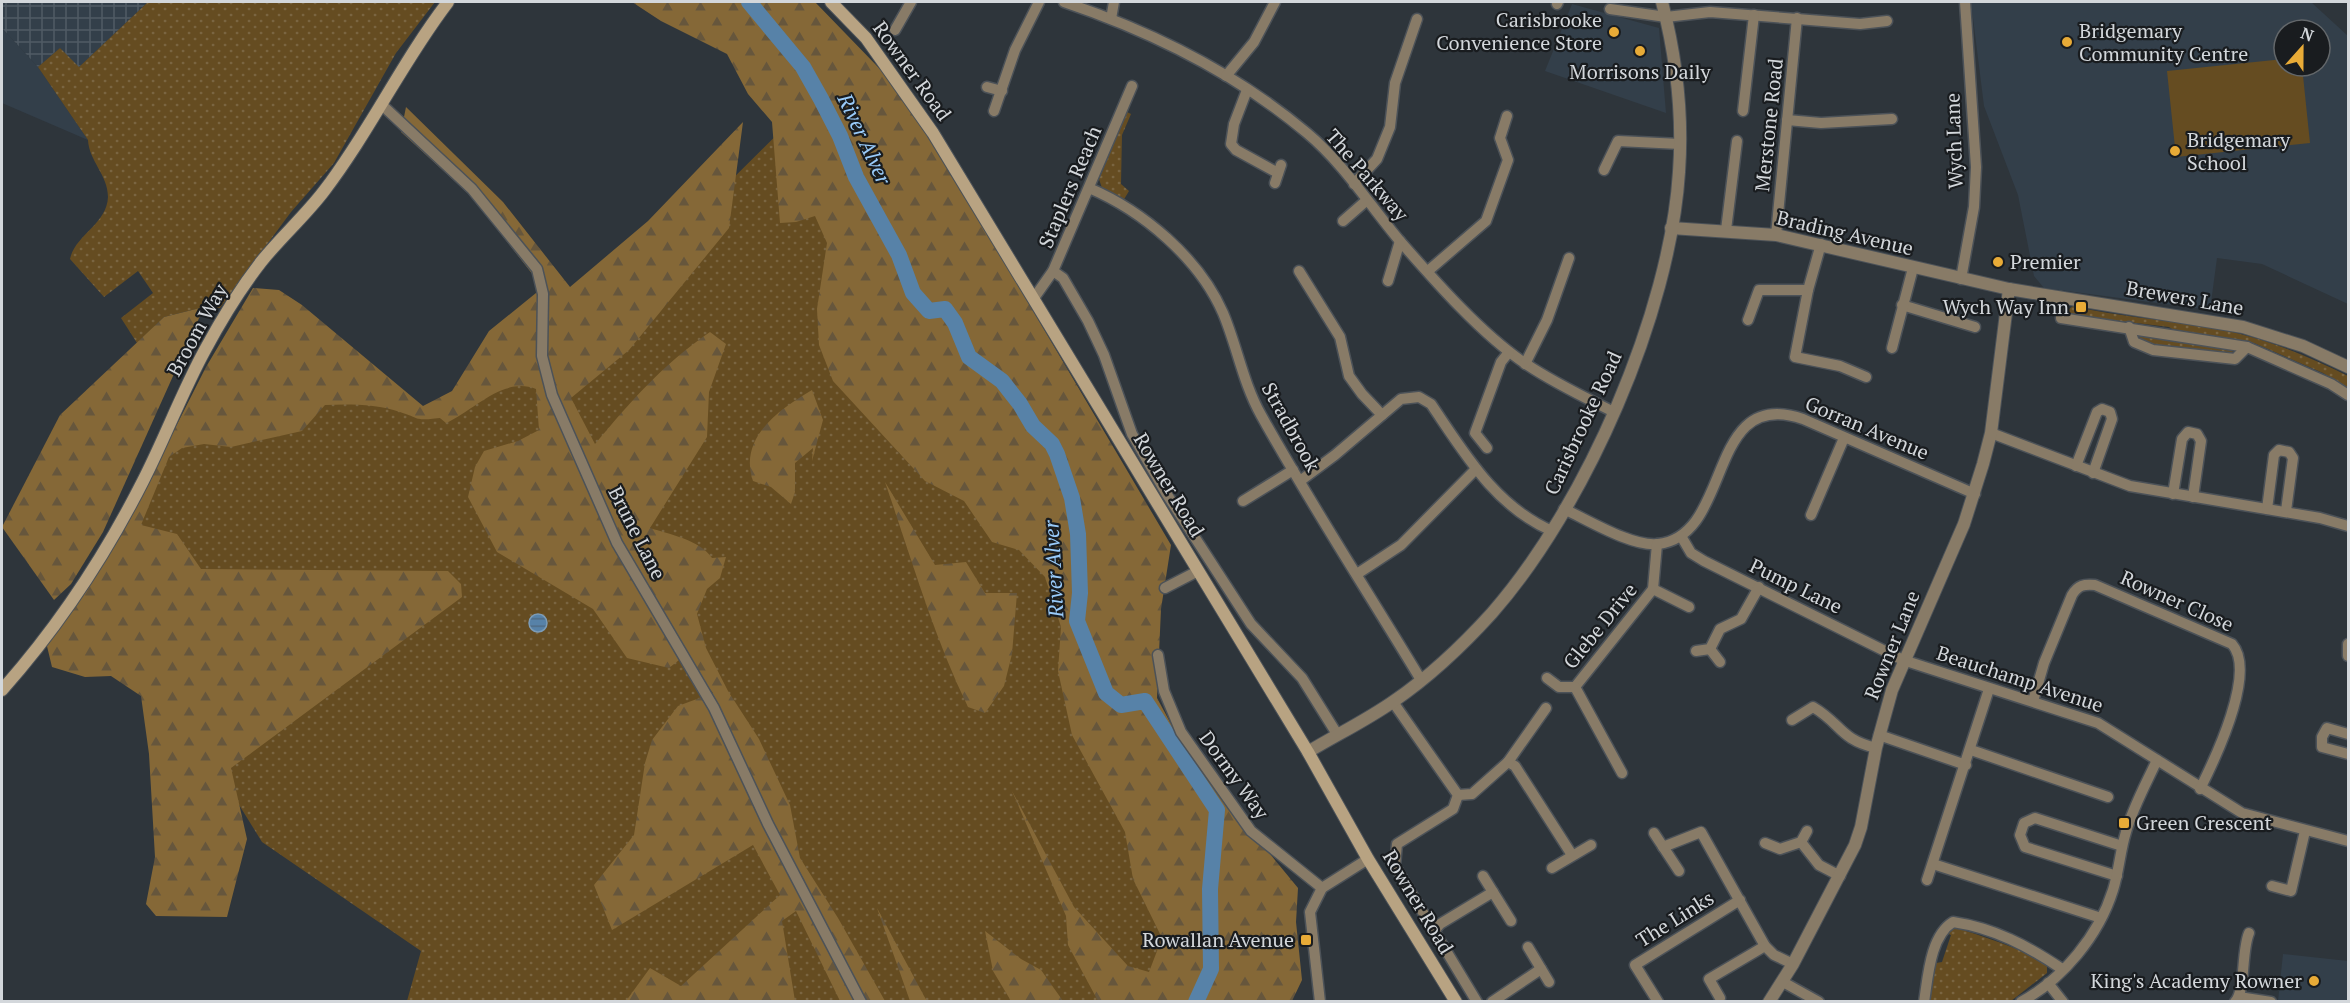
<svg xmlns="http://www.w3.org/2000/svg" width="2350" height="1003" font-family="'PT Serif',serif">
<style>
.built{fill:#333f4a;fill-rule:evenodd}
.industrial{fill:url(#industrial-grid)}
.grass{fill:url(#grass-dots)}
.forest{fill:url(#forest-firs)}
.garden{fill:#654c21}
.water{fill:url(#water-rules);stroke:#7c9cb7;stroke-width:1.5}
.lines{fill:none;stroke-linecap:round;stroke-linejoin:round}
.river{stroke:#5782a8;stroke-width:16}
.minor-casing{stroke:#4c5258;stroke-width:13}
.tertiary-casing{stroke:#4c5258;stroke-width:14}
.secondary-casing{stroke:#4c5258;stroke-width:14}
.minor{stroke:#887b67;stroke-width:10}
.tertiary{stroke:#887b67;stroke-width:12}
.secondary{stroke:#b8a382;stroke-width:12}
.poi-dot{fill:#e8ab37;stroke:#191c1f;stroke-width:2}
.labels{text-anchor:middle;stroke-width:4.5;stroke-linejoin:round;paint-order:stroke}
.poi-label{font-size:20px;fill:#d3d7db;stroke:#191c1f;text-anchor:end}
.street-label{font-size:20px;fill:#d3d7db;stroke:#191c1f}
.water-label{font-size:21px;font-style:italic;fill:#99cbfa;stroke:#191c1f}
</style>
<defs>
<pattern id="industrial-grid" width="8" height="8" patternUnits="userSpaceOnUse" patternTransform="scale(1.5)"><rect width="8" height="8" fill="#333f4a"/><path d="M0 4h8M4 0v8" fill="none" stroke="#505a64"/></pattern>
<pattern id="grass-dots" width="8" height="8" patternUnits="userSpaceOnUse" patternTransform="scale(1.5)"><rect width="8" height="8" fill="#654c21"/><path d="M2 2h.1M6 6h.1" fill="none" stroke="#7a6541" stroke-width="1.8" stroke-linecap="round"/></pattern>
<pattern id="forest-firs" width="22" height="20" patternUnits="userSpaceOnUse" patternTransform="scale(1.5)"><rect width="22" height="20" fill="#856837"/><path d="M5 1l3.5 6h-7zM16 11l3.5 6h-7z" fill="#66563c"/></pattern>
<pattern id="water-rules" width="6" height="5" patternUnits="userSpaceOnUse" patternTransform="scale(1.5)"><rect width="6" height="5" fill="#5782a8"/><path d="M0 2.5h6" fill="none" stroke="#4f6b84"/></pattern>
</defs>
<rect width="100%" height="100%" fill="#2e353b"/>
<g class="built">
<path d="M1971 2H2311L2348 36V304L2262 264 2217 258 2210 310 2044 288 2034 276 2018 195 1984 106ZM2284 30H2320V66H2284Z"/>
<path d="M1572 4 1659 28 1666 113 1545 71Z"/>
<path d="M2 28 38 67 88 140 2 103Z"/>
<path d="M2283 954 2348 961V1001H2278Z"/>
</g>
<path class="industrial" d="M2 2H148L78 68 60 48 38 67 2 28Z"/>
<g class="grass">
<path d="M148 2H435L396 53 334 163 291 212 220 308 204 307 164 317 137 343 121 318 153 293 138 271 104 297 70 259C75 235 107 224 108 197 108 175 89 161 88 140L38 67 60 48 79 67Z"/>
<path d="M821 91 1033 511 1217 1001H407L421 951 262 842 114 603 157 472 281 293 421 411 581 329Z"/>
<path d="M1127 112 1131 114 1122 135 1121 184 1129 191 1123 201 1102 188 1099 179Z"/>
<path d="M2073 306C2117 317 2164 319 2209 327 2259 336 2304 354 2348 376V388L2323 373 2254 343 2172 329 2169 327 2071 315 2068 310Z"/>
<path d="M2146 335 2233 349 2232 357 2157 348 2140 339 2139 336Z"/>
<path d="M1956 926 1965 927 1966 931C1994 940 2021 949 2047 964V973L2011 1001 1928 1002 1936 963 1942 962 1951 935 1946 933Z"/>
</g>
<g class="forest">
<path d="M632 2H815L907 97 1171 545 1161 609 1157 698 1177 735 1219 792 1298 888 1296 922 1302 980 1292 1001H1098L1068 945 1066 916 1012 791 1074 907 1128 966 1149 972 1162 938 1133 879 1125 832 1072 735 1058 671 1061 627 1045 577 1019 550 992 542 964 501 925 481 833 381 819 345 817 309 827 243 815 216 796 222 780 223 772 122 748 94 727 54 661 21Z"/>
<path d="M406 107 503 202 570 287 648 221 743 122 729 228 629 350 571 398 595 444C633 399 661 366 710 332L726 344 709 392 707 437 650 528C669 534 700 540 712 558L726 557 720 578 707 589 697 614 706 648 728 691 759 739 790 805 800 858 838 918 885 1001H840L796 911 782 921 795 1001H626L650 968 681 986 780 895 753 845 612 930 594 885 634 835 645 763 652 740 678 706 713 693 684 656 669 668 627 658 593 609 497 552 468 497 475 467 484 451 518 441 539 430 536 389C503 376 475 410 446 423L440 418C414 421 422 419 400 412 377 404 349 404 325 405L302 431 231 447 204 444 182 448 169 457 141 525 177 534 201 569 448 571 461 584 462 597 231 768 247 839 227 917 156 916 146 904 155 857 149 754 141 696 111 676 85 677 52 667 46 642 162 454 206 367 253 288 279 290 302 305 423 406 452 391 489 331 536 293 537 280 472 197 401 132Z"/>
<path d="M204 307 103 532 71 584 54 600 2 527 60 415 164 317Z"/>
<path d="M812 390 823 420 812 461 813 448 795 463V492L791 504 771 487 753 481C738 437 780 409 812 390Z"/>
<path d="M885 482 935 565 966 562 985 593H1017L1012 654 1004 686 985 713 968 707C933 635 911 557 885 482Z"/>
<path d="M877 908 924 996 927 1001H910Z"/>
<path d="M985 931 1021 959 1041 970 1063 1001H1011L993 971Z"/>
</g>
<path class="garden" d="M2284 59V66H2302L2310 143 2176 157 2167 71Z"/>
<circle class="water" cx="538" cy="623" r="9"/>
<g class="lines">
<path class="river" d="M749 2 803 67 821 99 840 136 856 177 899 255 913 293 929 311 945 309 955 323 969 357 1002 381 1020 404 1033 426 1052 444 1057 454 1072 498 1078 534 1080 593 1077 621 1106 693 1121 705 1145 701 1217 810 1210 889 1211 969 1196 1002"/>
<g class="minor-casing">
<g id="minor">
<path d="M1064 2C1150 31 1237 74 1307 133 1343 163 1369 204 1399 240 1434 280 1482 335 1526 364 1554 383 1584 397 1614 412"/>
<path d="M1557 4 1558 2"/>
<path d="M1610 9 1666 17 1710 12 1860 24 1887 21"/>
<path d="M1111 19 1114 2"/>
<path d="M895 30 911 2"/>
<path d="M1226 76 1254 42 1275 2"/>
<path d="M987 87 1002 91"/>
<path d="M1247 90 1234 124 1231 144 1236 150 1278 173"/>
<path d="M381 104 472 189 537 269 543 294 542 356 552 395 617 543 714 708 768 824 861 1002"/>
<path d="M994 111 1015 50 1039 2"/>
<path d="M1743 111 1754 15"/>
<path d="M1787 120 1821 123 1892 119"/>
<path d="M1604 170 1618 141 1680 144"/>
<path d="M1275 183 1281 165"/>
<path d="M1354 184 1377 159 1390 127 1395 83 1417 19"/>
<path d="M1089 188C1143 211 1199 258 1223 313 1237 346 1243 383 1261 415 1311 505 1368 592 1421 680"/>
<path d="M1343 221 1367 200"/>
<path d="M1726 230 1737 141"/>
<path d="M1776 235 1797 18"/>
<path d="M1821 244 1808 290 1795 357 1840 366 1866 377"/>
<path d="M1053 271 1063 278 1088 321 1104 355 1132 434 1166 493 1251 624 1302 678 1337 734"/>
<path d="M1299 271 1340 337 1349 376 1362 394 1382 415"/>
<path d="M1428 271 1486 221 1508 160 1500 138 1507 116"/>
<path d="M1961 279 1974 207 1976 167 1965 2"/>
<path d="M1388 281 1400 241"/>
<path d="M2061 297V318L2247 347 2331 384 2348 395"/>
<path d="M1034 298 1053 271 1132 86"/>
<path d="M1902 305 1975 327"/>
<path d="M1748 320 1759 290H1808"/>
<path d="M2129 327 2134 342 2153 350 2235 359 2247 347"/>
<path d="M1892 348 1913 268"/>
<path d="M1525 364 1547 320 1569 258"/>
<path d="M1991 433 2130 486 2320 518 2348 526"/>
<path d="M1487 448 1475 433 1501 362 1509 352"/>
<path d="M2076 466 2097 412 2102 409 2110 412 2112 419 2093 473"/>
<path d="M1300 481 1335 455 1401 399 1419 397 1431 404C1465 454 1495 506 1552 531"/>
<path d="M2173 494 2182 439 2188 432 2197 434 2201 441 2193 497"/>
<path d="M1243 501 1293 470"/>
<path d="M1564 509C1588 520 1632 547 1658 544 1734 536 1705 385 1803 419L1975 494"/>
<path d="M2267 509 2274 455 2279 450 2289 452 2293 458 2286 511"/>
<path d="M1811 515 1844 438"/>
<path d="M1681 536 1691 553 1704 561 1903 660 2098 723 2242 813 2348 841"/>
<path d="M1357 574 1401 545 1476 469"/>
<path d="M1165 588 1198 571"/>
<path d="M1653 589 1689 607"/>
<path d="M2348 644V656"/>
<path d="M1710 649 1720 662"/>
<path d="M1696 651 1710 649 1720 629 1741 619 1759 587"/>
<path d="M1158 655 1164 691 1181 732 1251 831 1322 888"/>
<path d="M1547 678 1559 687H1575L1653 589 1657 544"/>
<path d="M1575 687 1622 773"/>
<path d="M2033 701 2044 663 2072 595C2078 585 2084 584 2095 585L2232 644C2257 672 2215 759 2200 789"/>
<path d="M1393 702 1458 795 1453 809 1397 844 1395 866 1477 1002"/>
<path d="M1792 720 1813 707C1842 724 1839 739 1876 748"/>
<path d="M2348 734 2327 728 2322 737V747L2348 754"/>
<path d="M1879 735 1966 765"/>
<path d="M1971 750 2108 797"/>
<path d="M1508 762 1515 766 1572 855"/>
<path d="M1458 795 1472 794 1508 762 1546 708"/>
<path d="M1654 833 1679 871"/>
<path d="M1801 842 1819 865 1840 876"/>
<path d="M1765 843 1780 849 1801 842 1807 831"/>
<path d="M1663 847 1701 832 1765 946 1774 955 1793 964"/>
<path d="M1933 864 2101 918"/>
<path d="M1552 868 1591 845"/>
<path d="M1483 876 1511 921"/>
<path d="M2117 876 2025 847 2020 835 2024 823 2035 818 2122 846"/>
<path d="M1927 880 1989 689"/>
<path d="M2272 886 2291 891 2305 831"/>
<path d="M1434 931 1440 924 1493 892"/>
<path d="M1528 947 1549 982"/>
<path d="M1783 982 1819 1002"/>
<path d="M2048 983 2063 1002"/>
<path d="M2239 997 2271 1002"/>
<path d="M1720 998 1709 979 1765 946"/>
<path d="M1320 1002 1310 912 1322 888 1368 859"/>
<path d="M1492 1002 1541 969"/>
<path d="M1658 1002 1635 965 1740 900"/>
<path d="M1924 1002C1928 977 1930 936 1953 922 1994 928 2028 946 2062 969"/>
<path d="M2021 1002C2063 979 2099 935 2113 890 2119 871 2120 851 2126 832 2133 807 2146 784 2157 760"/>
<path d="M2235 1002C2246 990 2241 952 2249 933"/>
</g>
</g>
<g class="tertiary-casing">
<g id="tertiary">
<path d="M1671 228 1776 235 2009 289 2243 327 2303 346 2348 367"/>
<path d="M1308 752C1336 735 1367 720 1394 701 1429 677 1463 645 1492 613 1585 507 1670 314 1679 172 1683 116 1676 56 1662 2"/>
<path d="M1769 1002 1793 964 1855 845 1861 827 1876 748 1892 690 1964 524 1983 464 1991 433 2009 289"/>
</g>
</g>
<g class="secondary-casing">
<g id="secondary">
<path d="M831 2 866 38 933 133 1308 752 1368 859 1456 1002"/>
<path d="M2 690C58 627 105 556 143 481 165 438 182 392 205 350 221 320 240 289 261 262 281 237 305 216 324 191 370 131 402 62 448 2"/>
</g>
</g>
<use href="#minor" class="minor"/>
<use href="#tertiary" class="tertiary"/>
<use href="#secondary" class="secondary"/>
</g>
<g class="poi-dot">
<circle cx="1614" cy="32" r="6"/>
<circle cx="2067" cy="42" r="6"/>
<circle cx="1640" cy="51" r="6"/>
<circle cx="2175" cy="151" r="6"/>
<circle cx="1998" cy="262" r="6"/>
<rect x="2075" y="301" width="12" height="12" rx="3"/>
<rect x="2118" y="817" width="12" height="12" rx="3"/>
<rect x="1300" y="934" width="12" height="12" rx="3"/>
<circle cx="2314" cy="981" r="6"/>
</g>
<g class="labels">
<g class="poi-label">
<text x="1602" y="27">Carisbrooke<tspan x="1602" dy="23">Convenience Store</tspan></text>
<text x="2079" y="38" text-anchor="start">Bridgemary<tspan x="2079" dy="23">Community Centre</tspan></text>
<text x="1640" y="79" text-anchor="middle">Morrisons Daily</text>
<text x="2187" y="147" text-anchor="start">Bridgemary<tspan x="2187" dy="23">School</tspan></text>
<text x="2010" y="269" text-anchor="start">Premier</text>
<text x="2069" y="314">Wych Way Inn</text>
<text x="2136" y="830" text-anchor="start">Green Crescent</text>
<text x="1294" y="947">Rowallan Avenue</text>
<text x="2302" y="988">King's Academy Rowner</text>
</g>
<g class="street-label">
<text transform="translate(912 71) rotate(54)" y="7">Rowner Road</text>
<text transform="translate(1769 125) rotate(-84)" y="7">Merstone Road</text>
<text transform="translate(1954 141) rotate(-92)" y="7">Wych Lane</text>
<text transform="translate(1367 175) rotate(49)" y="7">The Parkway</text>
<text transform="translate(1070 187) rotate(-67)" y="7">Staplers Reach</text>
<text transform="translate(1845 233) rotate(13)" y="7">Brading Avenue</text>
<text transform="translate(2185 298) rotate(10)" y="7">Brewers Lane</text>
<text transform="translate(197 330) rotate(-61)" y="7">Broom Way</text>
<text transform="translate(1583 423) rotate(-65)" y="7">Carisbrooke Road</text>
<text transform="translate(1291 427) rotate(61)" y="7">Stradbrook</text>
<text transform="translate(1867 428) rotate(23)" y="7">Gorran Avenue</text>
<text transform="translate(1169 485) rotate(59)" y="7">Rowner Road</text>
<text transform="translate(637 533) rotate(63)" y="7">Brune Lane</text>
<text transform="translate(1796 586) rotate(26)" y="7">Pump Lane</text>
<text transform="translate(2177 601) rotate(24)" y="7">Rowner Close</text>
<text transform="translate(1600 626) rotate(-51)" y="7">Glebe Drive</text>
<text transform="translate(1892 645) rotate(-68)" y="7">Rowner Lane</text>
<text transform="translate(2020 679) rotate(18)" y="7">Beauchamp Avenue</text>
<text transform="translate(1234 775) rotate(54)" y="7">Dormy Way</text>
<text transform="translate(1418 902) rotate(59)" y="7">Rowner Road</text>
<text transform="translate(1675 919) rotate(-32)" y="7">The Links</text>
</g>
<g class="water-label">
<text transform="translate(864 139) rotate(65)" y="7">River Alver</text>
<text transform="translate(1054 569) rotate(-93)" y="7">River Alver</text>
</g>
</g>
<rect width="2350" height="1003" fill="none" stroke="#d3d7db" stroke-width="6"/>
<g transform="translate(2302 48) rotate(21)"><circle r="28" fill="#191c1f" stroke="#63676a" stroke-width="1.5"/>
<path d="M0-4.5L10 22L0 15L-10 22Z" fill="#e8ab37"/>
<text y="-9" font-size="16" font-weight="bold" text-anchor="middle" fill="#d3d7db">N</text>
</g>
</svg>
